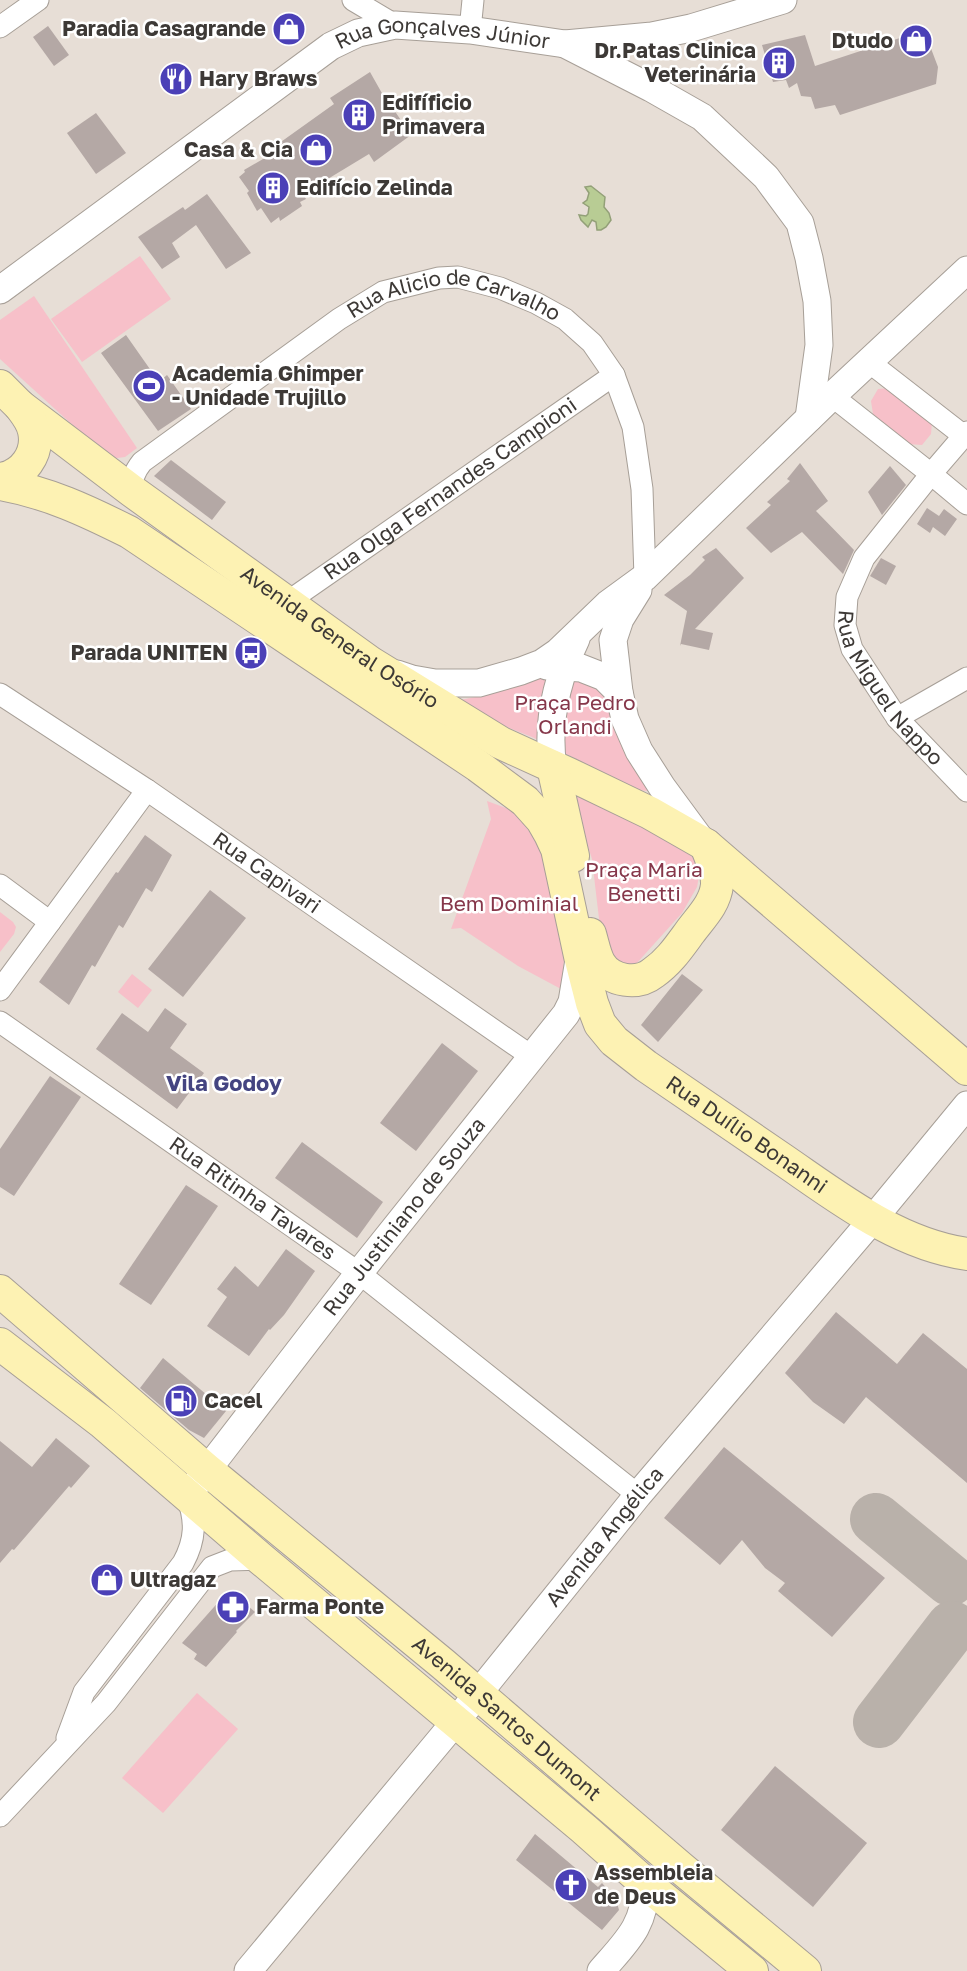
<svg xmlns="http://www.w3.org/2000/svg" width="967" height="1971" font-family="'Golos Text',sans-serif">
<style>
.green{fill:#f7c0c9}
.water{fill:#b8cc94;stroke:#93a078;stroke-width:1.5}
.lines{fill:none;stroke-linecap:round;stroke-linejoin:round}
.taxiway{stroke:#b9b1aa;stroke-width:52}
.building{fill:#b4a8a5}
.minor-casing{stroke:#a79f97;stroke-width:23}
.tertiary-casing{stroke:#a79f97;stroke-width:29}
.secondary-casing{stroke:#a79f97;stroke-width:34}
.minor{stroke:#fff;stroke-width:21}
.tertiary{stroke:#fff;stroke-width:27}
.secondary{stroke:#fdf2b3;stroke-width:32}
.labels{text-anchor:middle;stroke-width:5;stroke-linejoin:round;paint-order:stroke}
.poi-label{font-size:21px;font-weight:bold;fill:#3d3936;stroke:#fff;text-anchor:start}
.street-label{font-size:21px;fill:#3d3936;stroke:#fff}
.park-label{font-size:21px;fill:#86374a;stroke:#fff}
.neighbourhood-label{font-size:22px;font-weight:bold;fill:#444481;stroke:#fff}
</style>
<rect width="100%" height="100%" fill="#e7ded6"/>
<g class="green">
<path d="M140 256 171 299 82 362 51 319Z"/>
<path d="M34 296 137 448 125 457 110 459 0 359V320Z"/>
<path d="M889 388 932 422 931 434 922 445 907 444 873 414 871 401 878 389Z"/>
<path d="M528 675 602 681 646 781 647 791 639 790 532 737 502 725 460 700C484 695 509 692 528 675Z"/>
<path d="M570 791C608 809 674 833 701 866L697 887 682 913 636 964 621 966 603 953 592 859Z"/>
<path d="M487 801 514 811 537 842 552 885 565 951 561 989 518 966 461 928 451 929 491 819Z"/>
<path d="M0 912 13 922 16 927 14 934 0 952Z"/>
<path d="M132 974 152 990 138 1008 118 992Z"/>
<path d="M197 1693 238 1729 163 1813 122 1778Z"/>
</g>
<path class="water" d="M591 186 605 197 604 207 609 213 611 220 606 227 601 230H597L596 222 592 220 588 227 581 220 579 215 586 216 588 214 589 207 583 203 587 200 589 193 585 187Z"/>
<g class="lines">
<g class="taxiway">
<path d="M876 1519 950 1580"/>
<path d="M879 1722 952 1627"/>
</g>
</g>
<g class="building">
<path d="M48 26 69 55 54 66 33 37Z"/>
<path d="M924 30 938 67 936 84 840 115 835 105 815 109 811 97 801 96 797 83 789 88 786 80 773 82 762 45 805 35 815 66Z"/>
<path d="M370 72 392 111 394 110 411 135 374 162 369 154 303 194 306 199 300 202 302 206 280 221 279 217 271 223 261 208 257 211 247 193 249 191 239 177 245 172 244 170 282 148 278 144 334 104 330 98Z"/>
<path d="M96 113 126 153 96 174 67 133Z"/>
<path d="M207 194 251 253 226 269 196 225 172 243 180 257 162 269 138 237 183 207 185 210Z"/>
<path d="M126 335 159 382 167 375 191 409 158 431 101 353Z"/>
<path d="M171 460 226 502 212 520 154 476Z"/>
<path d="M800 463 828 501 816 511 854 550 843 574 802 532 771 553 746 528 771 505 767 502 790 481 787 479Z"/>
<path d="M890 466 906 485 882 515 868 492Z"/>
<path d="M927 508 939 516 944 509 957 519 945 536 933 527 930 533 917 524Z"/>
<path d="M716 548 744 578 695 629 713 633 709 650 681 644 680 646 687 611 664 595 690 575 705 560 702 557Z"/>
<path d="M881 558 896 566 886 585 870 576Z"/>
<path d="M145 835 172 855 152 892 146 888 123 928 119 925 95 967 92 965 69 1005 39 982 116 872 118 873Z"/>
<path d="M210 890 246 918 183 997 148 969Z"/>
<path d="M682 974 703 990 658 1042 641 1025Z"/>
<path d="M165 1008 187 1024 170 1048 204 1073 177 1109 96 1049 122 1013 148 1032Z"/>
<path d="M442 1043 478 1071 416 1151 380 1123Z"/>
<path d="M50 1076 81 1097 14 1196 0 1187V1149Z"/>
<path d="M302 1142 383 1202 357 1238 275 1178Z"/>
<path d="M186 1185 218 1206 151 1305 119 1284Z"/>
<path d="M286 1249 315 1271 284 1315 270 1330 269 1329 249 1356 207 1326 227 1297 217 1289 235 1266 258 1287Z"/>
<path d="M836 1312 897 1364 923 1333 967 1369V1483L866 1397 844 1424 813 1402 785 1373Z"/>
<path d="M163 1358 226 1411 204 1438 189 1430 140 1388Z"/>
<path d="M56 1438 90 1466 71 1488 69 1486 14 1550 12 1549 0 1563V1441L32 1467Z"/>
<path d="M724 1447 885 1578 832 1637 778 1591 785 1583 765 1568 742 1540 720 1565 664 1518Z"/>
<path d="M237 1596 255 1612 236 1631 237 1632 206 1667 194 1659 197 1654 182 1643 222 1598Z"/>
<path d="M775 1766 867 1843 813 1907 721 1830Z"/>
<path d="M535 1834 598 1887 602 1883 616 1899 619 1910 602 1930 516 1860Z"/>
</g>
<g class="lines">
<g class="minor-casing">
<g id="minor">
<path d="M353 0 395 25"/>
<path d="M0 27 38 0"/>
<path d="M470 30 473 0"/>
<path d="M869 362 964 436"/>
<path d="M832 396 931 474 967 504"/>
<path id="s1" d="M967 432 931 474 864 558 847 597 845 625 852 649 897 718 967 791"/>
<path id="s2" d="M132 491C132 479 134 472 142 462L339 319 383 292 439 278 458 277 500 288 536 303 565 319 592 343 614 375 633 427 642 489 645 577"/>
<path id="s3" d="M286 603 614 375"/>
<path id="s4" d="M0 694 147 790 531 1056"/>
<path d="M897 718 967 678"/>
<path d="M0 885 50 922"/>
<path d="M0 990 147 790"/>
<path id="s5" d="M0 1022 359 1273 638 1495"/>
<path d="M67 1738 84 1692 183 1563C196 1539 196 1521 187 1496"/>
<path d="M0 1816 106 1703 212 1567 230 1560 261 1559"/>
</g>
</g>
<g class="tertiary-casing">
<g id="tertiary">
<path d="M565 44 651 88 702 117 766 177 800 223 809 258 817 301 819 345 809 418"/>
<path id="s6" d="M0 290 331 46 358 33 395 25 470 30 565 44 652 36 691 28 783 0"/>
<path d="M638 590 620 619 613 640 619 692 625 719 639 751 662 787 701 840"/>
<path d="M547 666 581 668 604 677 619 692"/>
<path d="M397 674 412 679 435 683H479L521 671 542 663 558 652 608 604 645 577 832 396 967 270"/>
<path d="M553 767C546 722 557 679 576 639"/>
<path id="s7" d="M187 1496 359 1273 566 1014 572 1002 579 960"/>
<path id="s8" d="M248 1971 456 1721 638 1495 873 1219 967 1105"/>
<path d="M601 1971C627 1941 645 1926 646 1884"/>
</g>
</g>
<g class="secondary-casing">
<g id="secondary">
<path id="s9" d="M0 386 20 406 132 491 371 663 501 743 569 774 650 813 706 845 967 1069"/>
<path d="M0 479C23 476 39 454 34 431 32 421 26 414 20 406"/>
<path id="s10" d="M0 484C47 492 87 511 129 532L478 766 525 801 542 820 550 834 557 849 580 956 592 1003 600 1024 614 1041 646 1066C692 1097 737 1128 782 1159 839 1198 897 1244 967 1254"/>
<path d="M553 767 573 856"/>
<path d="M590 934C593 944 595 956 600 964 611 982 638 985 653 973 669 962 679 947 690 932 701 917 715 904 717 885 718 872 710 857 706 845"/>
<path id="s11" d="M0 1291 206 1469 443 1664 681 1868 805 1971"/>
<path d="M0 1344 103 1423 261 1559 584 1829 646 1884 752 1971"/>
</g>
</g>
<use href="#minor" class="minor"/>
<use href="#tertiary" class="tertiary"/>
<use href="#secondary" class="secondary"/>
</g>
<defs>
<g id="shop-disc" transform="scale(1.725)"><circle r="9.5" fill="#4b40b7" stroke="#fff"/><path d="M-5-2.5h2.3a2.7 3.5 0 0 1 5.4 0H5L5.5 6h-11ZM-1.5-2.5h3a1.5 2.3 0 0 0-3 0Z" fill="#fff"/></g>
<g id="building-disc" transform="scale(1.725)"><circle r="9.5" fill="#4b40b7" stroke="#fff"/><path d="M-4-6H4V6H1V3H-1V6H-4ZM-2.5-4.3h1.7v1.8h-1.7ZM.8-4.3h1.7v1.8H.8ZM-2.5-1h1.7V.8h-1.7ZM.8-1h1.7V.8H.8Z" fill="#fff"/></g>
<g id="restaurant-disc" transform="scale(1.725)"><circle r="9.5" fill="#4b40b7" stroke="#fff"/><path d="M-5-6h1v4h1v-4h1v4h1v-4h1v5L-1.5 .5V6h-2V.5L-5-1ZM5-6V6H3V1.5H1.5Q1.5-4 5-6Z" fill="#fff"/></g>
<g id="stadium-disc" transform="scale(1.725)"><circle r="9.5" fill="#4b40b7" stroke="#fff"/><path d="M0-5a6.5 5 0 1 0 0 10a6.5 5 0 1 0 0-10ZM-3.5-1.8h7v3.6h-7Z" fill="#fff"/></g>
<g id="bus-disc" transform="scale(1.725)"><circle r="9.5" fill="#4b40b7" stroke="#fff"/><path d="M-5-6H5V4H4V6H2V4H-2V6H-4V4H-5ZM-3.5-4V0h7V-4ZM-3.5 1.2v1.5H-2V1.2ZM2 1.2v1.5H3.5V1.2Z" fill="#fff"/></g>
<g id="fuel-disc" transform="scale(1.725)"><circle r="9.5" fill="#4b40b7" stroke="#fff"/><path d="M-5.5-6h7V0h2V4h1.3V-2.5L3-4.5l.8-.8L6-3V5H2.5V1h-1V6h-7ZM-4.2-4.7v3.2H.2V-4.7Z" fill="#fff"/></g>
<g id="pharmacy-disc" transform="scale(1.725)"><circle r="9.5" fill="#4b40b7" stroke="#fff"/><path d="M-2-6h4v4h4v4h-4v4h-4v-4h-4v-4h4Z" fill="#fff"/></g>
<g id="church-disc" transform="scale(1.725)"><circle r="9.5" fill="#4b40b7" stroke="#fff"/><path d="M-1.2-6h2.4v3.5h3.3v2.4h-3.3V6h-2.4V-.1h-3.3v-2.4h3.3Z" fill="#fff"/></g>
</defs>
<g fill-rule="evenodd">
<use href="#shop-disc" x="289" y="29"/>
<use href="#shop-disc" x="916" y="41"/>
<use href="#building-disc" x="779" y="63"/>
<use href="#restaurant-disc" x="176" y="79"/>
<use href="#building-disc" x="359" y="115"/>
<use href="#shop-disc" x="316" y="150"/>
<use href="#building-disc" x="273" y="188"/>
<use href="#stadium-disc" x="149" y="386"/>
<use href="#bus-disc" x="251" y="653"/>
<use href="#fuel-disc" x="181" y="1401"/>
<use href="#shop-disc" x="107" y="1580"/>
<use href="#pharmacy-disc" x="233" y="1607"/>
<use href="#church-disc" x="571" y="1885"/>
</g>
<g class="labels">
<g class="poi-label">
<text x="266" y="36" text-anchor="end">Paradia Casagrande</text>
<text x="893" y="48" text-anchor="end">Dtudo</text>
<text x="756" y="58" text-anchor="end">Dr.Patas Clinica<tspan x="756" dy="24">Veterinária</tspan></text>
<text x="199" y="86">Hary Braws</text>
<text x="382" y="110">Edifíficio<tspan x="382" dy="24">Primavera</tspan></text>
<text x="293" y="157" text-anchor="end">Casa &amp; Cia</text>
<text x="296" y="195">Edifício Zelinda</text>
<text x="172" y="381">Academia Ghimper<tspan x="172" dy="24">- Unidade Trujillo</tspan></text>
<text x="228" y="660" text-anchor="end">Parada UNITEN</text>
<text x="204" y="1408">Cacel</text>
<text x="130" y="1587">Ultragaz</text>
<text x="256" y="1614">Farma Ponte</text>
<text x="594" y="1880">Assembleia<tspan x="594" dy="24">de Deus</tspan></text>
</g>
<g class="street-label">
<text dy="7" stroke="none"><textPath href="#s6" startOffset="526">Rua Gonçalves Júnior</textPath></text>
<text dy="7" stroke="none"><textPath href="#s2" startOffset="399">Rua Alicio de Carvalho</textPath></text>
<text dy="7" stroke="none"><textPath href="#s3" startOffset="200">Rua Olga Fernandes Campioni</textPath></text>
<text dy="7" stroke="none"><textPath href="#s9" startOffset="423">Avenida General Osório</textPath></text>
<text dy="7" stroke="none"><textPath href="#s1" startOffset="310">Rua Miguel Nappo</textPath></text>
<text dy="7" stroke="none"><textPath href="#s4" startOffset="321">Rua Capivari</textPath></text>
<text dy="7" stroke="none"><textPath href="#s10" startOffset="1040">Rua Duílio Bonanni</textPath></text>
<text dy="7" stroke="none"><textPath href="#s5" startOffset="308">Rua Ritinha Tavares</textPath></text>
<text dy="7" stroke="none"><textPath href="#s7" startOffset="354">Rua Justiniano de Souza</textPath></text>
<text dy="7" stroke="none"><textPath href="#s8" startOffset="562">Avenida Angélica</textPath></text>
<text dy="7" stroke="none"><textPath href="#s11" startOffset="663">Avenida Santos Dumont</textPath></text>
</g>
<g class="park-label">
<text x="575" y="710">Praça Pedro<tspan x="575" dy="24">Orlandi</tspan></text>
<text x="644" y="877">Praça Maria<tspan x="644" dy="24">Benetti</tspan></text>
<text x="509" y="911">Bem Dominial</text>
</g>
<g class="neighbourhood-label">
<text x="224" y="1091">Vila Godoy</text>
</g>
</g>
</svg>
